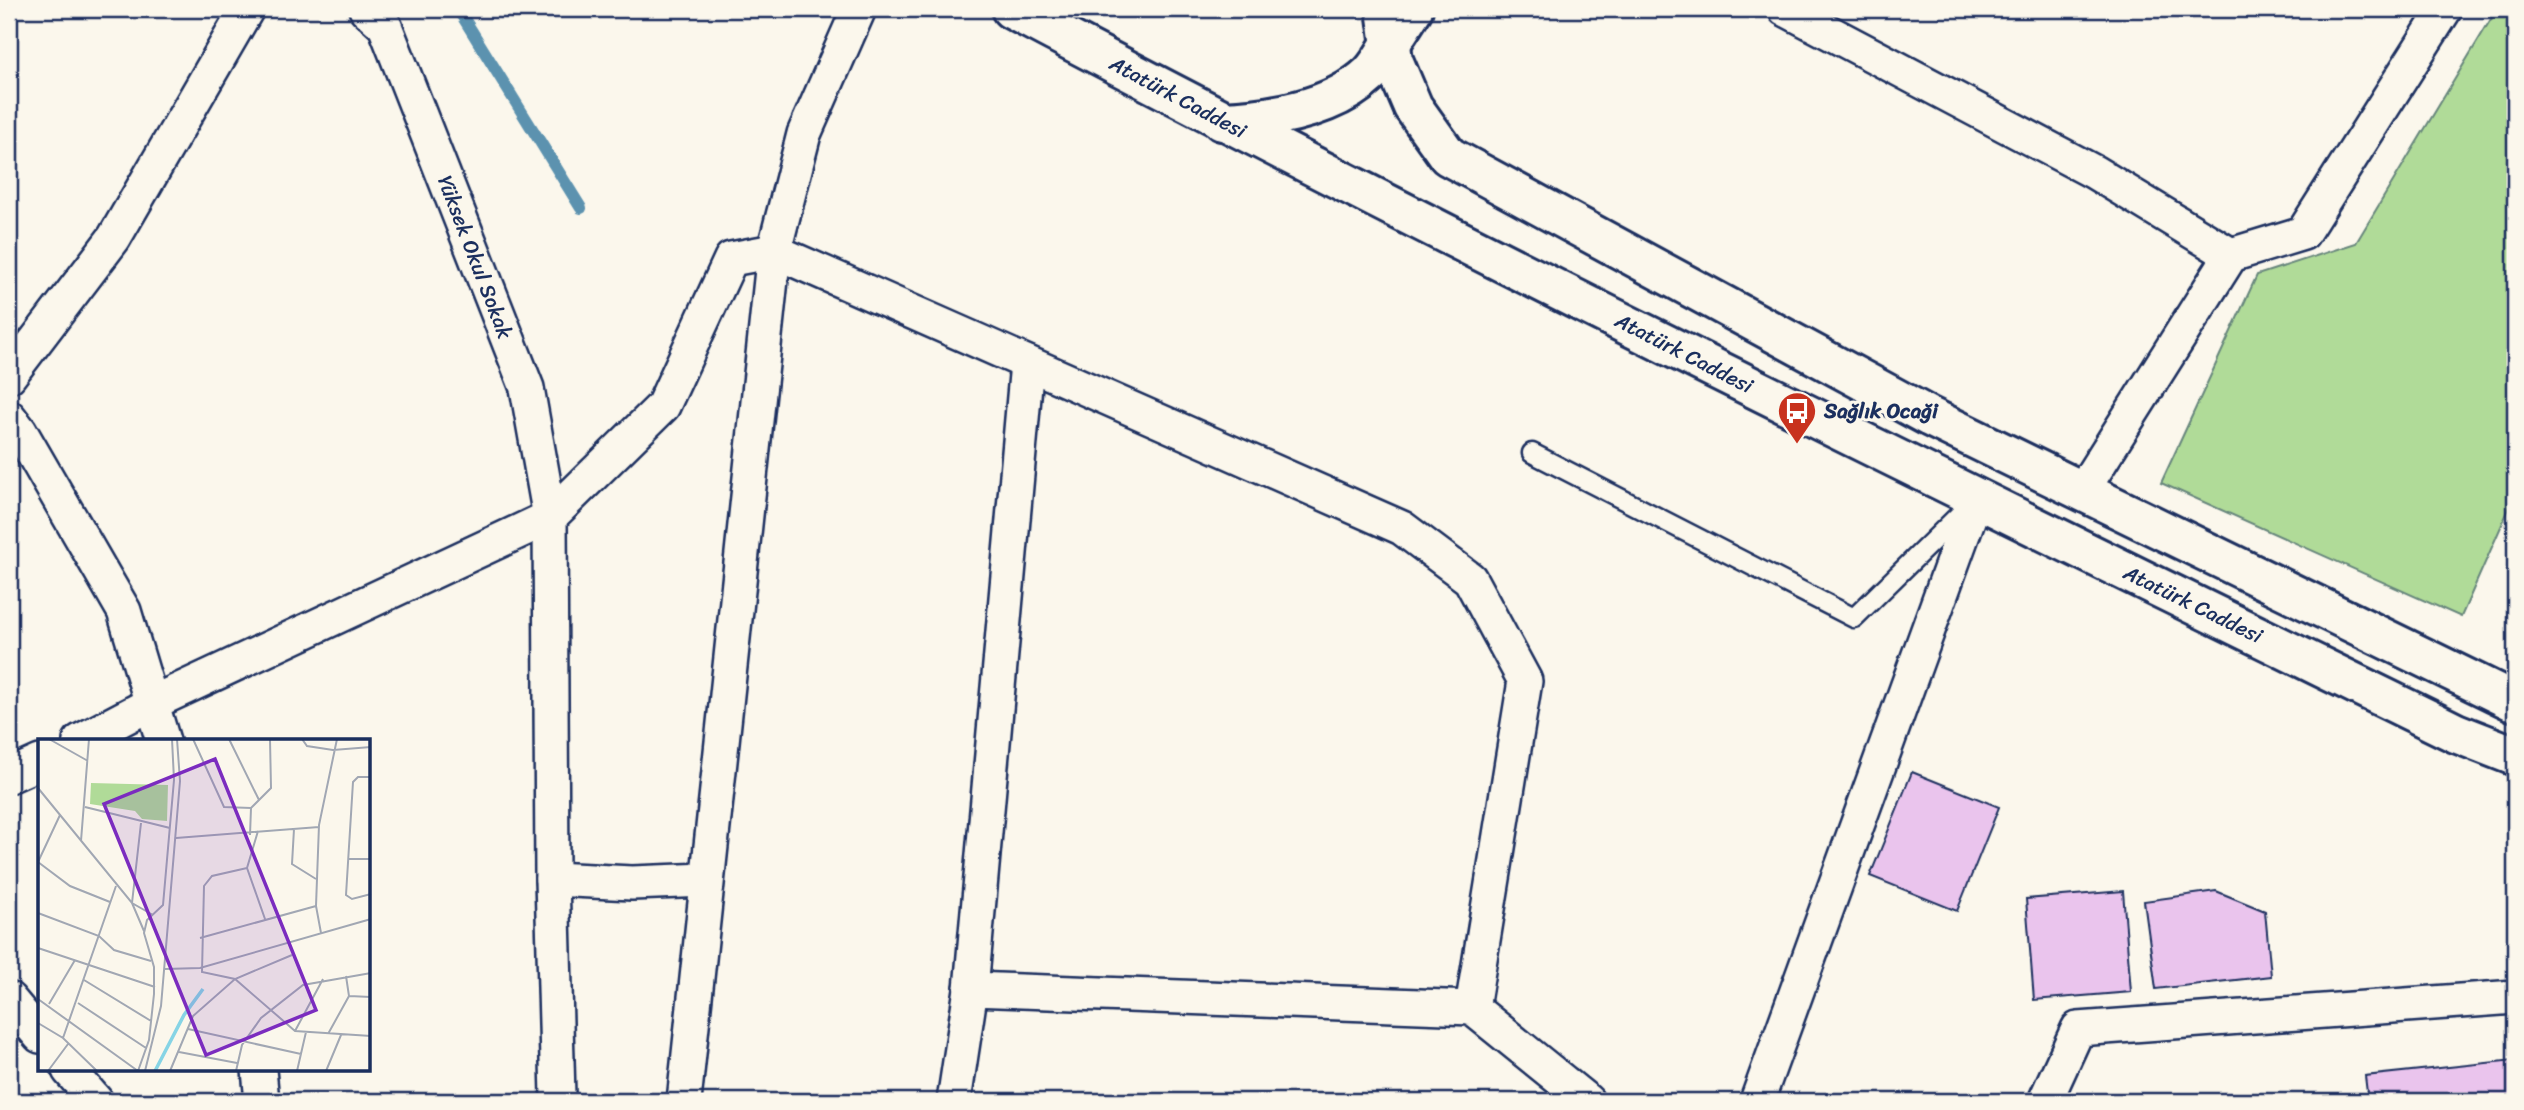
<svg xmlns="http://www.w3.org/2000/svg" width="2524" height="1110" font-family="Sriracha,sans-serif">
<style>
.green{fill:#b0db98;stroke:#66857b;stroke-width:2}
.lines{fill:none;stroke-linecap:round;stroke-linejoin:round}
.stream{stroke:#5b92af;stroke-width:12}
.building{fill:#eac4ed;stroke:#1b2f5e;stroke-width:2}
.service-casing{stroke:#1b2f5e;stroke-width:23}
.minor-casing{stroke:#1b2f5e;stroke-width:38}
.tertiary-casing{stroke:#1b2f5e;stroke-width:44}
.secondary-casing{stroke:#1b2f5e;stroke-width:44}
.service{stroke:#fbf7ec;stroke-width:18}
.minor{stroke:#fbf7ec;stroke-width:33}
.tertiary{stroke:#fbf7ec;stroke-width:38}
.secondary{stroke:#fbf7ec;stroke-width:38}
.labels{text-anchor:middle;stroke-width:6;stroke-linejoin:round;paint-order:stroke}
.street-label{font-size:21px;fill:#1b2f5e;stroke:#fbf7ec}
.poi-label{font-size:21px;font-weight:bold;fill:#1b2f5e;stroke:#fbf7ec;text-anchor:start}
.inset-river{fill:none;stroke:#86d4e5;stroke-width:3.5}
.inset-road{fill:none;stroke:#a1a7b3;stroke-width:2}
.view{fill:#7b2cbf;fill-opacity:0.15;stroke:#7b2cbf;stroke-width:3.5}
.inset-edge{fill:none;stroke:#1b2f5e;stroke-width:3.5}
</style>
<rect width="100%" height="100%" fill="#fbf7ec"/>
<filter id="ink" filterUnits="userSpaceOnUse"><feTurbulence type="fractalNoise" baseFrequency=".0143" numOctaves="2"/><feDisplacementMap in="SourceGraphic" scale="14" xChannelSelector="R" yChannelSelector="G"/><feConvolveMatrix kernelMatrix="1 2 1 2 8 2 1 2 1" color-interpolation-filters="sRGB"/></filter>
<g filter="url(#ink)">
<path class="green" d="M2497 9H2515V495L2461 617 2161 483 2257 275 2356 243Z"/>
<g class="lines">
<path class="stream" d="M458 9 581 208"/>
</g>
<g class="building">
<path d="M1912 772 1999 807 1957 911 1870 876Z"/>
<path d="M2123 891 2131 992 2034 1000 2026 899Z"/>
<path d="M2216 891 2265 911 2271 976 2156 989 2144 901Z"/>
<path d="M2514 1060 2515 1101H2368L2365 1076Z"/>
</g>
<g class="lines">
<g class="service-casing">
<path id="service" d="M1532 453 1854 618 1966 508"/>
</g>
<g class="minor-casing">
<g id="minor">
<path d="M366 9 385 26 527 388 550 517 552 879 558 1096"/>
<path d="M1785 9 2094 172 2231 255"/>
<path d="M9 376 114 238 247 9"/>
<path d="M9 417 20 431 124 611 163 741"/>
<path d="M2082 491 2231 255 2303 233 2445 9"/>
<path d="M80 741 152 703 550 517 663 406 731 259 774 251 1402 528 1470 579 1525 681 1472 1008"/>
<path d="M9 776 40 762"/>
<path d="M552 879 632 883 706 880"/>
<path d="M971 989 1472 1008 1587 1101"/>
<path d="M9 999 40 1036"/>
<path d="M69 1070 96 1101"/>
<path d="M259 1070 262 1101"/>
<path d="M684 1101 774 251 804 134 859 9"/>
<path d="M954 1101 971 989 1027 363"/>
<path d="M1757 1101 1976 498"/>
<path d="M2045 1101 2078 1029 2515 997"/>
</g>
</g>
<g class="tertiary-casing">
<path id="tertiary" d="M1391 43 1413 9"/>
</g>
<g class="secondary-casing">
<g id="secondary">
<path d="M1011 9C1488 261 1972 496 2456 733L2515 756"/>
<path d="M1386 9 1393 60 1413 107 1448 156 1930 417 2515 702"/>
<path d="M1222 121C1270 119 1333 109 1370 74 1378 66 1385 53 1391 43"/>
</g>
</g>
<use href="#service" class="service"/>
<use href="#minor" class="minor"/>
<use href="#tertiary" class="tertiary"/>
<use href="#secondary" class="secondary"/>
</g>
</g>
<defs>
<g id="bus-pin" transform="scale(2.0125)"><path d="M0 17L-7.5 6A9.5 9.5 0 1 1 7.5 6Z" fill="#c8321e" stroke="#fbf7ec"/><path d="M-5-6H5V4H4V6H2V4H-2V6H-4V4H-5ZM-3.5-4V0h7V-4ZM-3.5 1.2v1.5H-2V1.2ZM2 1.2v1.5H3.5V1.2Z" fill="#fff"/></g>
</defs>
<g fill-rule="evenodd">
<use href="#bus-pin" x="1797" y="411"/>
</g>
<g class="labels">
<g class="street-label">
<text transform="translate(1178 97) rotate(28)" y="7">Atatürk Caddesi</text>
<text transform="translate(475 257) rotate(69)" y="7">Yüksek Okul Sokak</text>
<text transform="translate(1684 353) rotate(27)" y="7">Atatürk Caddesi</text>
<text transform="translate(2193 604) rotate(26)" y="7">Atatürk Caddesi</text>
</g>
<g class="poi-label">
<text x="1824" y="418">Sağlık Ocaği</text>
</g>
</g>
<g transform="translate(38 739)">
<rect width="332" height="332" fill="#fbf7ec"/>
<path d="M53 44 130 46 129 82 104 80 97 72 52 65Z" fill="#b0db98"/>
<path class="inset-river" d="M117 332 146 276 165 250"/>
<path class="inset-road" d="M11 0 50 22M155 0 186 68 213 69 233 49 232 0M191 0 221 61M264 0 269 7 295 11 333 8M333 38H320L315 43 308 156 314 160 333 155M0 49 94 164 115 176M47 68 132 89M103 84 94 164 106 192M256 90 254 125 278 140M220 92 209 129 227 180M212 96 213 69M138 99 281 88M43 102 51 0M310 120H333M0 123 32 147 72 163M0 123 22 76M209 129 174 137 166 147 164 233 197 240 257 292 333 297M0 174 61 197 76 211 113 222M283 194 278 167 281 86 299 0M162 199 278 167M0 209 117 248M127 230 162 229 333 180M46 241 113 282M311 257 333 258M0 260 100 332M40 264 108 309M11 265 37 221M0 284 25 299 59 332M150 290 263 315M257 292 285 240M290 295 311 257 308 237M25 299 78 147M141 313 199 324M10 332 30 305M100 332 111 301 116 255V228L106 194 109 181 125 166 136 41 134 0M107 332 123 267 142 42 139 0M132 332 155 277 197 240 254 216M198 332 204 306 223 279 265 246 333 234M259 332 268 293M288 332 303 296"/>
<path class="view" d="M177 20 278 271 168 316 66 65Z"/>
<rect width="332" height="332" class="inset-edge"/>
</g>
<rect width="2524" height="1110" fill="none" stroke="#fbf7ec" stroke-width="35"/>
<rect x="18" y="18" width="2489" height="1075" fill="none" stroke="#1b2f5e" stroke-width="2.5" filter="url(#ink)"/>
</svg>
